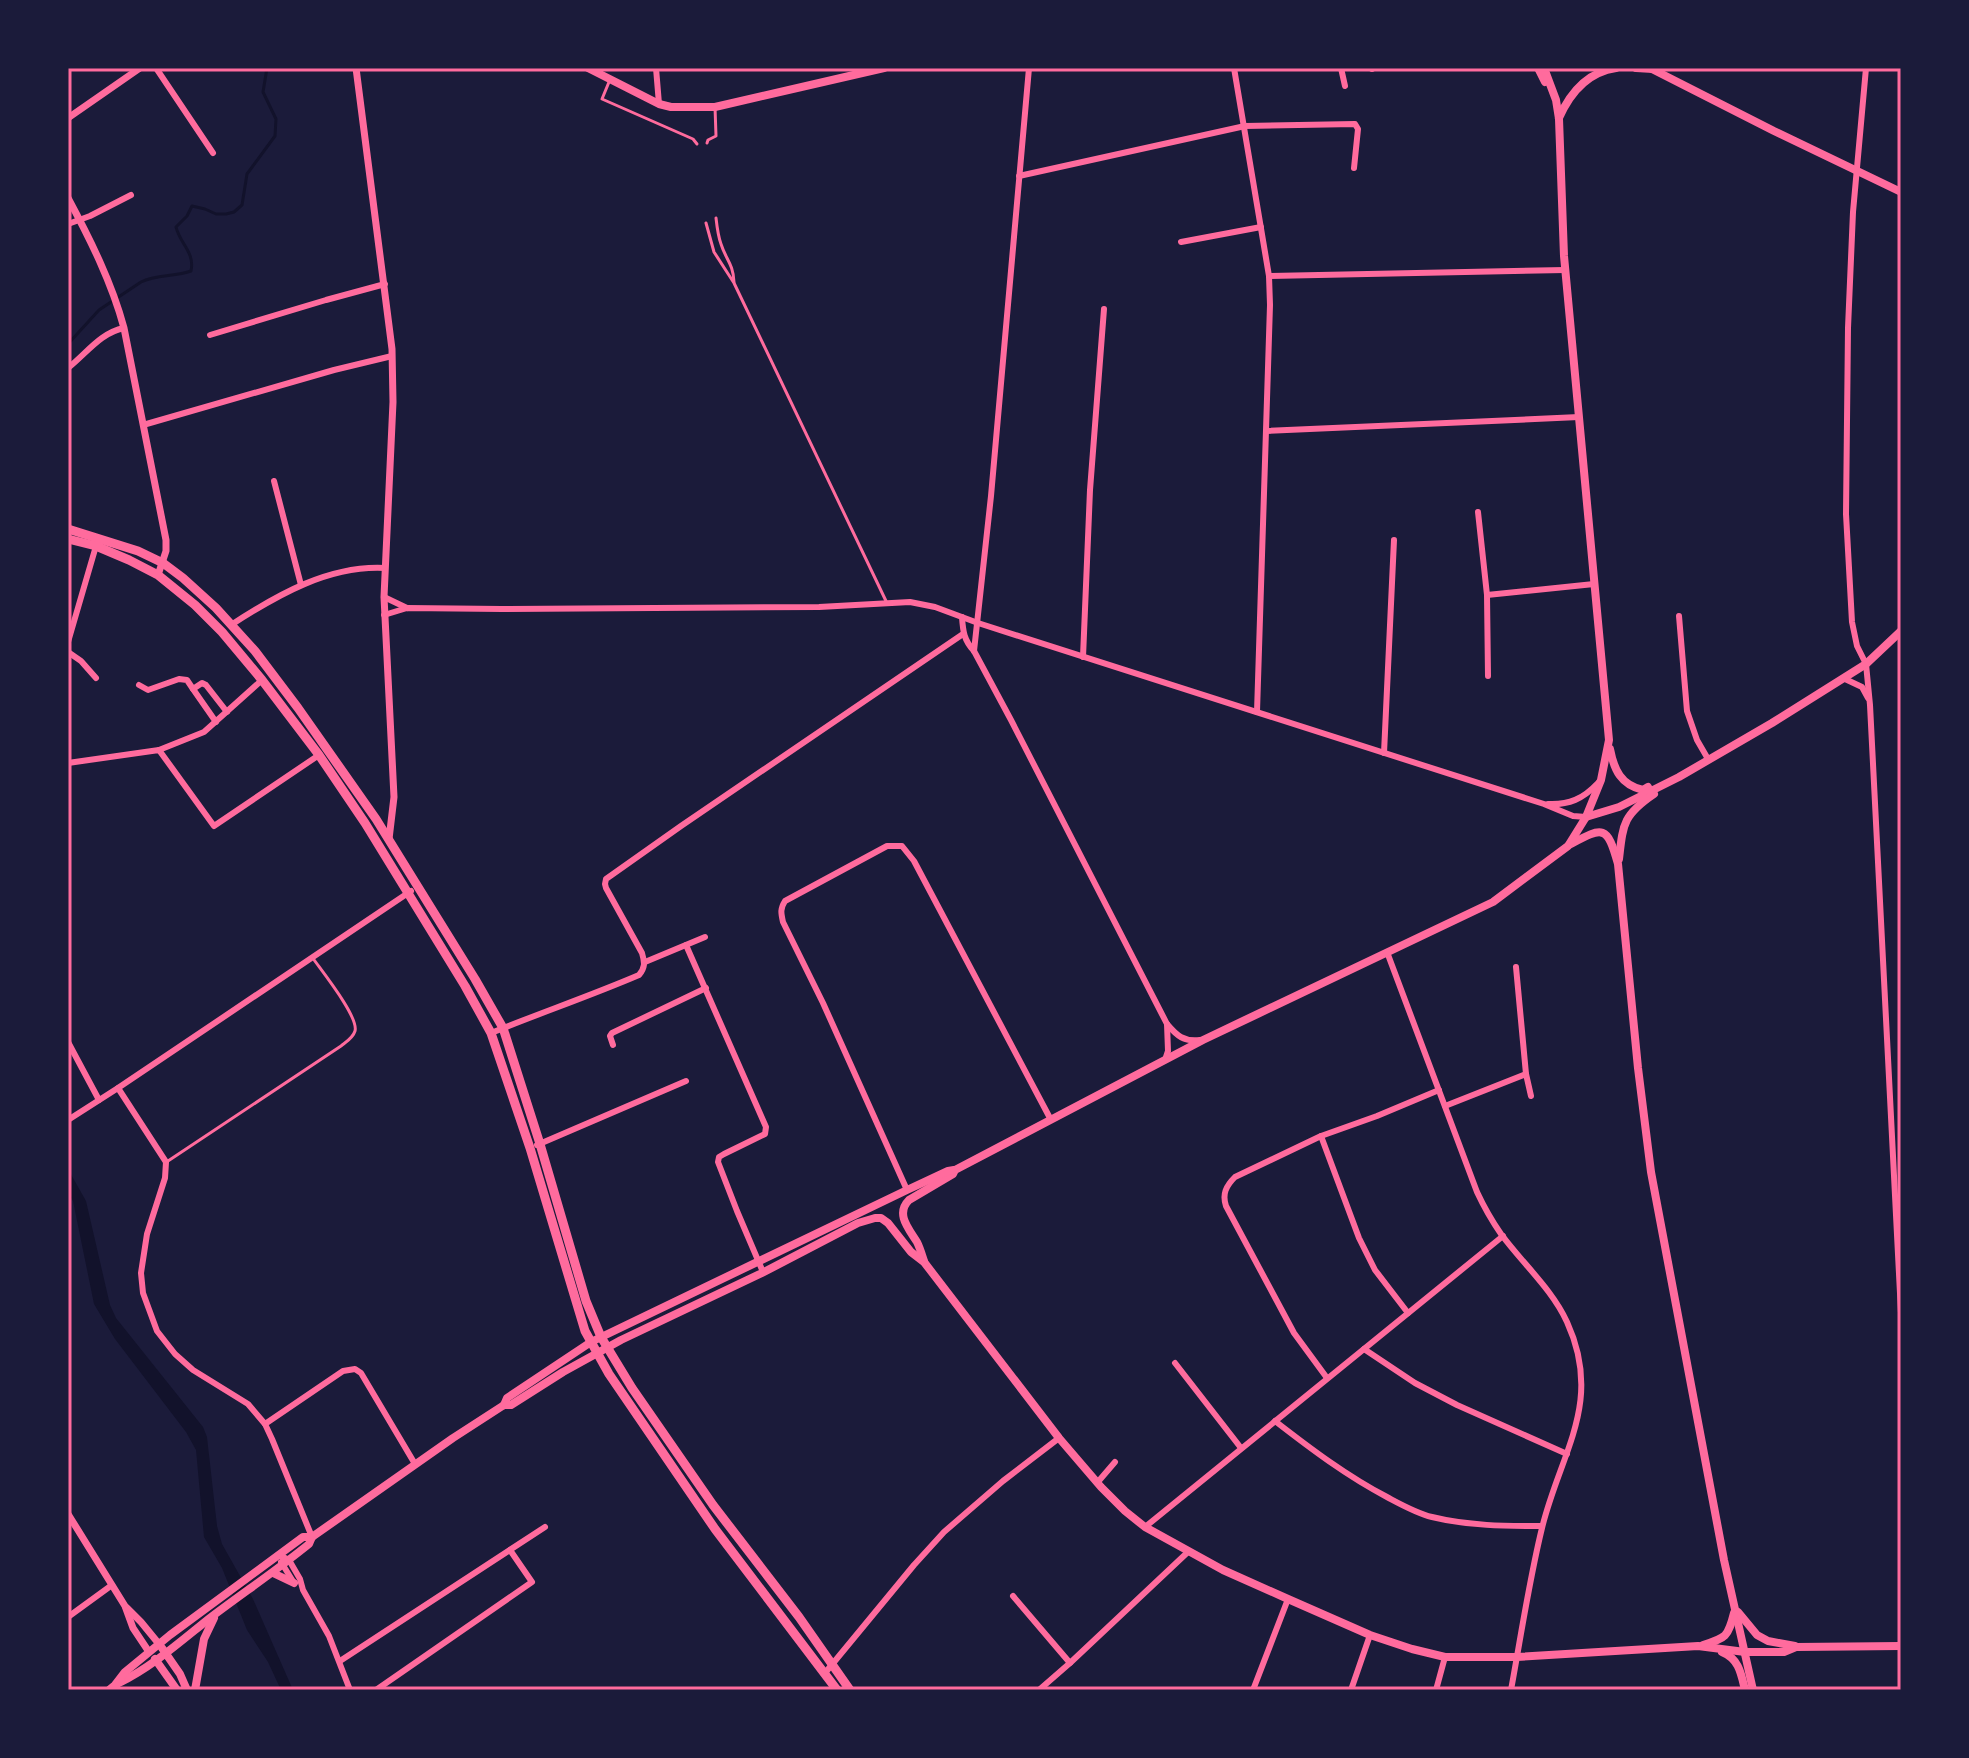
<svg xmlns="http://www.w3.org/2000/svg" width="1969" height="1758" font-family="'Zilla Slab',serif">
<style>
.water{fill:#12122b}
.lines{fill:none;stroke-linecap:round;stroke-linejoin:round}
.stream{stroke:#12122b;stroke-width:3}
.service{stroke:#ff6b9d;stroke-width:3}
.minor{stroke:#ff6b9d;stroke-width:6}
.tertiary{stroke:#ff6b9d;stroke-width:7}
.secondary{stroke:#ff6b9d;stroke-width:8}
.primary{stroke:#ff6b9d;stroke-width:9}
.neatline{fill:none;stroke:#ff6b9d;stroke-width:3}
</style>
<rect width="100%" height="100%" fill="#1b1b3a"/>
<path class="water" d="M68 1169 86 1201 110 1305 116 1318 203 1427 207 1437 217 1526 222 1544 253 1599 293 1690H281L268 1662 247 1630 222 1568 204 1537 196 1450 186 1432 115 1339 94 1304 73 1201 68 1193Z"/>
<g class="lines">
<path class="stream" d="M68 344 99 310 141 282C156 274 175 277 191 271 195 252 180 244 176 227L187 216 192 206 205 209 216 214H226L234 212 242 205 247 174 275 136 276 119 263 92 267 68"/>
<g class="service">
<path d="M609 82 602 99 693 139 697 144"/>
<path d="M707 143 708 140 716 136 715 107"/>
<path d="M716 218C717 227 718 236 721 244 726 260 733 263 734 282"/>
<path d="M706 223 714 252 734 283 886 601"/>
<path d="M168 1161 341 1046C346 1042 353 1038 355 1031 359 1017 321 970 312 957"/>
</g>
<g class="minor">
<path d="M156 68 213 153"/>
<path d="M656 68 659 104"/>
<path d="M1234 68 1269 276 1270 305 1257 712"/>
<path d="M1341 68 1345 86"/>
<path d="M1372 68V69"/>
<path d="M1866 68 1853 212 1848 328 1846 514 1852 622 1857 646 1866 664 1870 705 1901 1313"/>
<path d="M1019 176 1245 126 1355 124 1358 129 1354 168"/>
<path d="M68 224 90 216 131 195"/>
<path d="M1181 242 1261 227"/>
<path d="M1269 276 1565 270"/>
<path d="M210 335 326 300 385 284"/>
<path d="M68 368C87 353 100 333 124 328"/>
<path d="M143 425 334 370 392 356"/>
<path d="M1267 431 1579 417"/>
<path d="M274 481 301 585"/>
<path d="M1478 512 1487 595 1488 676"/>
<path d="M1487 595 1594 584"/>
<path d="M384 597 407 608"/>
<path d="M384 615 407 608 502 609 819 607 910 602 935 607 978 623 1544 804 1573 816 1586 817"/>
<path d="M1679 616 1687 711 1697 740 1708 759"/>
<path d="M962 617C963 632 964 640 974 651L1011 720 1167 1024C1177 1036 1184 1042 1200 1040"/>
<path d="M231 625C277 595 329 565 385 568"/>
<path d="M68 642 96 546"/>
<path d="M974 651 991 496 1029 68"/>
<path d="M68 652 81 661 96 678"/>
<path d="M1083 657 1090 490 1104 309"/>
<path d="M1845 679 1862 687 1868 698"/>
<path d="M139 685 148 690 179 679 187 680 193 689 202 683 206 685 227 712"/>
<path d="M193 689 216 722"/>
<path d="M159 750 204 732 262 680"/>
<path d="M1384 753 1394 540"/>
<path d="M68 763 159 750 214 826 319 755"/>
<path d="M1548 804C1569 805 1583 799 1598 783"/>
<path d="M686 945 766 1127 765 1134 724 1154 719 1157 718 1162 737 1211 763 1272"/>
<path d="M1387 952 1477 1192C1484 1207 1492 1221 1501 1234 1523 1264 1552 1289 1567 1322 1604 1403 1560 1453 1542 1528 1529 1581 1521 1636 1511 1690"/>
<path d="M645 962 705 937"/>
<path d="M1516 967 1526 1074 1531 1096"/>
<path d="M491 1033C540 1013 590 996 639 975 645 968 645 963 642 953L606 888 605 884 606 879 681 826 963 634"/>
<path d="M68 1042 99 1100"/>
<path d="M613 1045 610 1036 612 1033 706 988"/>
<path d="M1165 1060 1168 1051 1167 1024"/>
<path d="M118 1088 166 1162 165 1178 147 1234 141 1273 143 1293 157 1331 175 1354 193 1370 248 1404 265 1424 272 1439 312 1537"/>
<path d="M1445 1106 1526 1074"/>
<path d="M68 1120 118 1088 411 891"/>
<path d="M1321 1136 1359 1238 1375 1270 1408 1313"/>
<path d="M537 1145 686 1081"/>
<path d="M907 1190 823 1003 783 922C781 913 780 909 785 901L887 846H902L914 861 1051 1120"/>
<path d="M1364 1349 1415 1383 1457 1405 1567 1454"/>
<path d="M1175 1363 1241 1448"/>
<path d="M1327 1378 1294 1333 1226 1206C1222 1194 1226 1186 1235 1177L1321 1136 1377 1116 1439 1090"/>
<path d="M1275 1421C1311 1449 1347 1476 1387 1497 1402 1505 1416 1513 1432 1517 1468 1526 1505 1526 1542 1526"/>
<path d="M265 1424 343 1371 355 1369 361 1373 415 1464"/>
<path d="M1097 1483 1115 1462"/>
<path d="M1145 1527 1503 1236"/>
<path d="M279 1555 289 1560 300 1579 303 1590 329 1636 350 1690"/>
<path d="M281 1562 294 1583"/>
<path d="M1013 1596 1070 1663"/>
<path d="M68 1617 112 1585"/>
<path d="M340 1661 545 1527"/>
<path d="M825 1673 914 1565 944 1532 1003 1481 1059 1438"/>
<path d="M376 1690 532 1582 510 1550"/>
<path d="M1039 1690 1070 1663 1189 1551"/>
<path d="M1253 1690 1288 1599"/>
<path d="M1351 1690 1370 1635"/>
<path d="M1436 1690 1445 1657"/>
</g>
<g class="tertiary">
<path d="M356 68 392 349 393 402 384 597 394 797 389 839"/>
<path d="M68 118 140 68"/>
<path d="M68 198C90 239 112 283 124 328L166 540V551L158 575"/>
<path d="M68 1514 125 1606 133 1628 149 1652"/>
<path d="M127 1608 141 1622 159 1644"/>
</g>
<g class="secondary">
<path d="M588 68 659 104 671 107H715L884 68"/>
<path d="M1538 68 1545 82"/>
<path d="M1636 68 1653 69"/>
<path d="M1650 68 1774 131 1901 192"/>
<path d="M1559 118C1570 93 1588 72 1616 68"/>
<path d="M1610 749C1614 770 1621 785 1643 790L1648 787"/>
<path d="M1586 817 1619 807 1679 777 1772 723 1866 664 1901 631"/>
<path d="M1569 845C1603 827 1607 824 1618 864L1638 1068 1651 1172 1724 1560 1753 1690"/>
<path d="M1619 859C1623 824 1623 815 1654 794"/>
<path d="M924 1261C922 1255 920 1248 917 1242 909 1229 895 1214 909 1200L953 1174 955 1170 1203 1040 1493 902 1568 846 1586 817 1601 780 1609 740 1564 256 1559 119 1556 100 1544 68"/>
<path d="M504 1405 507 1398 591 1342 907 1190 948 1171 954 1170"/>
<path d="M273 1573 294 1583"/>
<path d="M1738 1612 1757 1635 1768 1641 1795 1646"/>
<path d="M1703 1645C1726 1638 1728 1637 1734 1613"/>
<path d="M162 1648 180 1674 187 1690"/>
<path d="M1722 1652C1739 1659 1741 1673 1745 1690"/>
<path d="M155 1659 177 1690"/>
<path d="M119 1683C152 1667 181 1641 210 1618 243 1593 277 1570 309 1544L312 1537"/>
<path d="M109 1690 115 1685 125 1672 170 1635 303 1537H312L453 1438 504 1405H511L563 1372 621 1340 762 1273 858 1223 875 1218H881L888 1223 911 1252 924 1262 1059 1438 1101 1487 1125 1511 1145 1527 1223 1570 1288 1599 1370 1635 1412 1649 1445 1657H1517L1698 1646 1745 1652H1784L1796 1647 1901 1646"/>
<path d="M195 1690 204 1639 214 1618"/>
</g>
<g class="primary">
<path d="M68 529 138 551 163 563 183 578 216 608 255 651 298 708 376 819 475 979 503 1028 540 1144 586 1301 601 1337 632 1388 713 1505 799 1617 850 1690"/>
<path d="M68 539 96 546 129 560 158 575 195 605 222 632 262 680 319 755 365 823 465 986 491 1033 530 1148 585 1331 609 1374 715 1529 837 1690"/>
</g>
</g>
<rect width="1969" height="1758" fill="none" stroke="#1b1b3a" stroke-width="140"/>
<rect x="70" y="70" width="1829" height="1618" class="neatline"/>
</svg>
